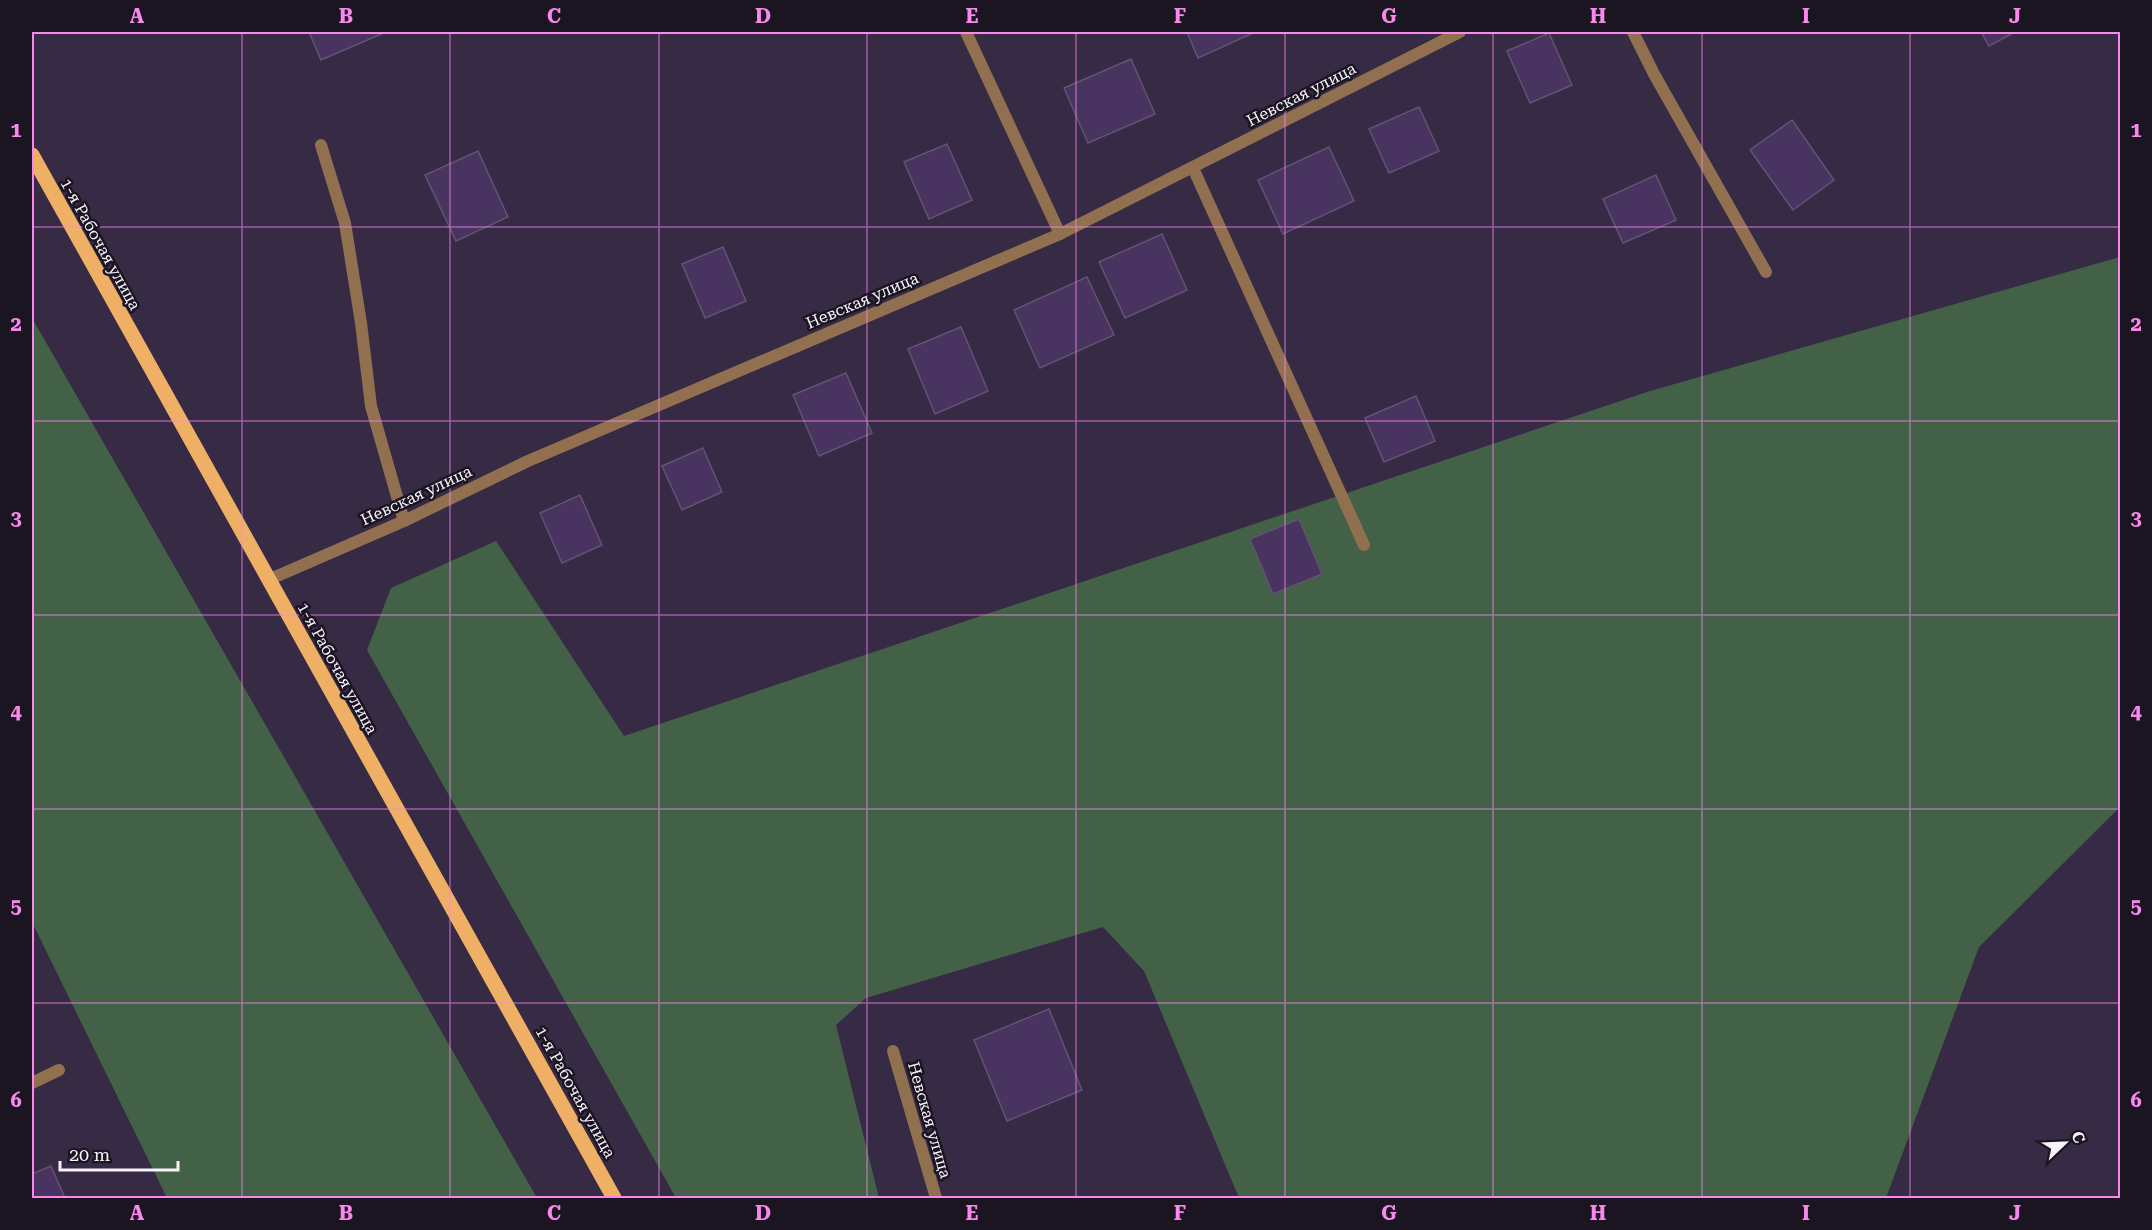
<svg xmlns="http://www.w3.org/2000/svg" width="2152" height="1230" font-family="'Roboto Serif',serif">
<style>
.green{fill:#436147}
.building{fill:#493461;stroke:#615471;stroke-width:1.5}
.lines{fill:none;stroke-linecap:round;stroke-linejoin:round}
.lane{stroke:#90704e;stroke-width:12}
.primary{stroke:#efaf65;stroke-width:15}
.grid{fill:none;stroke:#f888eb;stroke-width:1.5;stroke-opacity:0.55}
.labels{text-anchor:middle;stroke-width:5;stroke-linejoin:round;paint-order:stroke}
.street-label{font-size:16px;fill:#f7f3fd;stroke:#1b1522}
.neatline{fill:none;stroke:#f888eb;stroke-width:2}
.grid-label{font-size:20px;text-anchor:middle;font-weight:bold;fill:#f888eb}
</style>
<rect width="100%" height="100%" fill="#362a45"/>
<g class="green">
<path d="M2120 257V807L1979 947 1886 1198H1239L1144 971 1103 927 866 998 836 1025 879 1198H676L367 650 391 588 496 541 624 736 1650 391Z"/>
<path d="M32 318 537 1198H167L32 922Z"/>
</g>
<g class="building">
<path d="M309 32H386L321 60Z"/>
<path d="M1187 32H1252L1253 33 1198 58Z"/>
<path d="M1981 32H2015L1989 46Z"/>
<path d="M1549 33 1572 85 1530 103 1507 51Z"/>
<path d="M1131 59 1155 114 1088 143 1064 88Z"/>
<path d="M1419 107 1439 151 1389 173 1369 129Z"/>
<path d="M1792 120 1834 180 1793 210 1750 150Z"/>
<path d="M947 144 972 200 929 219 904 162Z"/>
<path d="M1329 147 1354 201 1283 234 1258 180Z"/>
<path d="M478 151 508 217 456 241 425 175Z"/>
<path d="M1656 175 1676 220 1623 243 1603 199Z"/>
<path d="M1162 234 1187 290 1125 318 1099 262Z"/>
<path d="M723 247 746 301 705 318 682 264Z"/>
<path d="M1087 277 1114 335 1040 368 1014 310Z"/>
<path d="M961 327 988 391 935 414 908 349Z"/>
<path d="M846 373 872 433 819 456 793 395Z"/>
<path d="M1416 396 1435 441 1384 462 1365 418Z"/>
<path d="M703 448 722 492 682 510 662 466Z"/>
<path d="M580 495 602 545 562 563 540 513Z"/>
<path d="M1299 519 1322 574 1273 594 1250 539Z"/>
<path d="M1049 1009 1082 1090 1007 1121 974 1040Z"/>
<path d="M51 1166 65 1198H32V1174Z"/>
</g>
<g class="lines">
<g class="lane">
<path d="M966 32 1060 234"/>
<path d="M1633 32 1654 74 1766 272"/>
<path d="M321 145 345 223 361 323 371 406 404 521"/>
<path d="M1193 168 1364 545"/>
<path d="M268 580 404 521 528 461 1060 234 1460 32"/>
<path d="M893 1051 936 1198"/>
<path d="M32 1083 59 1070"/>
</g>
<path class="primary" d="M32 155 614 1198"/>
</g>
<path class="grid" d="M242 32V1198M450 32V1198M659 32V1198M867 32V1198M1076 32V1198M1285 32V1198M1493 32V1198M1702 32V1198M1910 32V1198M32 227H2120M32 421H2120M32 615H2120M32 809H2120M32 1003H2120"/>
<g class="labels">
<g class="street-label">
<text transform="translate(1301 94) rotate(-27)" y="6">Невская улица</text>
<text transform="translate(101 244) rotate(61)" y="6">1-я Рабочая улица</text>
<text transform="translate(862 300) rotate(-23)" y="6">Невская улица</text>
<text transform="translate(416 495) rotate(-25)" y="6">Невская улица</text>
<text transform="translate(338 668) rotate(61)" y="6">1-я Рабочая улица</text>
<text transform="translate(576 1092) rotate(61)" y="6">1-я Рабочая улица</text>
<text transform="translate(930 1120) rotate(74)" y="6">Невская улица</text>
</g>
</g>
<rect width="2152" height="1230" fill="none" stroke="#1b1522" stroke-width="66"/>
<g transform="translate(2065 1143) rotate(67)" stroke="#1b1522" stroke-width="4.5" paint-order="stroke">
<path d="M0-4.5L10 22L0 15L-10 22Z" fill="#f7f3fd"/>
<text y="-9" font-size="16" font-weight="bold" text-anchor="middle" fill="#f7f3fd">С</text>
</g>
<path d="M60 1161v9h118v-9" fill="none" stroke="#f7f3fd" stroke-width="3"/>
<text x="69" y="1161" font-size="18" fill="#f7f3fd" stroke="#1b1522" stroke-width="4.5" paint-order="stroke">20 m</text>
<rect x="33" y="33" width="2086" height="1164" class="neatline"/>
<g class="grid-label">
<text x="137" y="23">A</text>
<text x="346" y="23">B</text>
<text x="554" y="23">C</text>
<text x="763" y="23">D</text>
<text x="972" y="23">E</text>
<text x="1180" y="23">F</text>
<text x="1389" y="23">G</text>
<text x="1598" y="23">H</text>
<text x="1806" y="23">I</text>
<text x="2015" y="23">J</text>
<text x="16" y="137">1</text>
<text x="2136" y="137">1</text>
<text x="16" y="331">2</text>
<text x="2136" y="331">2</text>
<text x="16" y="525">3</text>
<text x="2136" y="525">3</text>
<text x="16" y="719">4</text>
<text x="2136" y="719">4</text>
<text x="16" y="913">5</text>
<text x="2136" y="913">5</text>
<text x="16" y="1107">6</text>
<text x="2136" y="1107">6</text>
<text x="137" y="1220">A</text>
<text x="346" y="1220">B</text>
<text x="554" y="1220">C</text>
<text x="763" y="1220">D</text>
<text x="972" y="1220">E</text>
<text x="1180" y="1220">F</text>
<text x="1389" y="1220">G</text>
<text x="1598" y="1220">H</text>
<text x="1806" y="1220">I</text>
<text x="2015" y="1220">J</text>
</g>
</svg>
